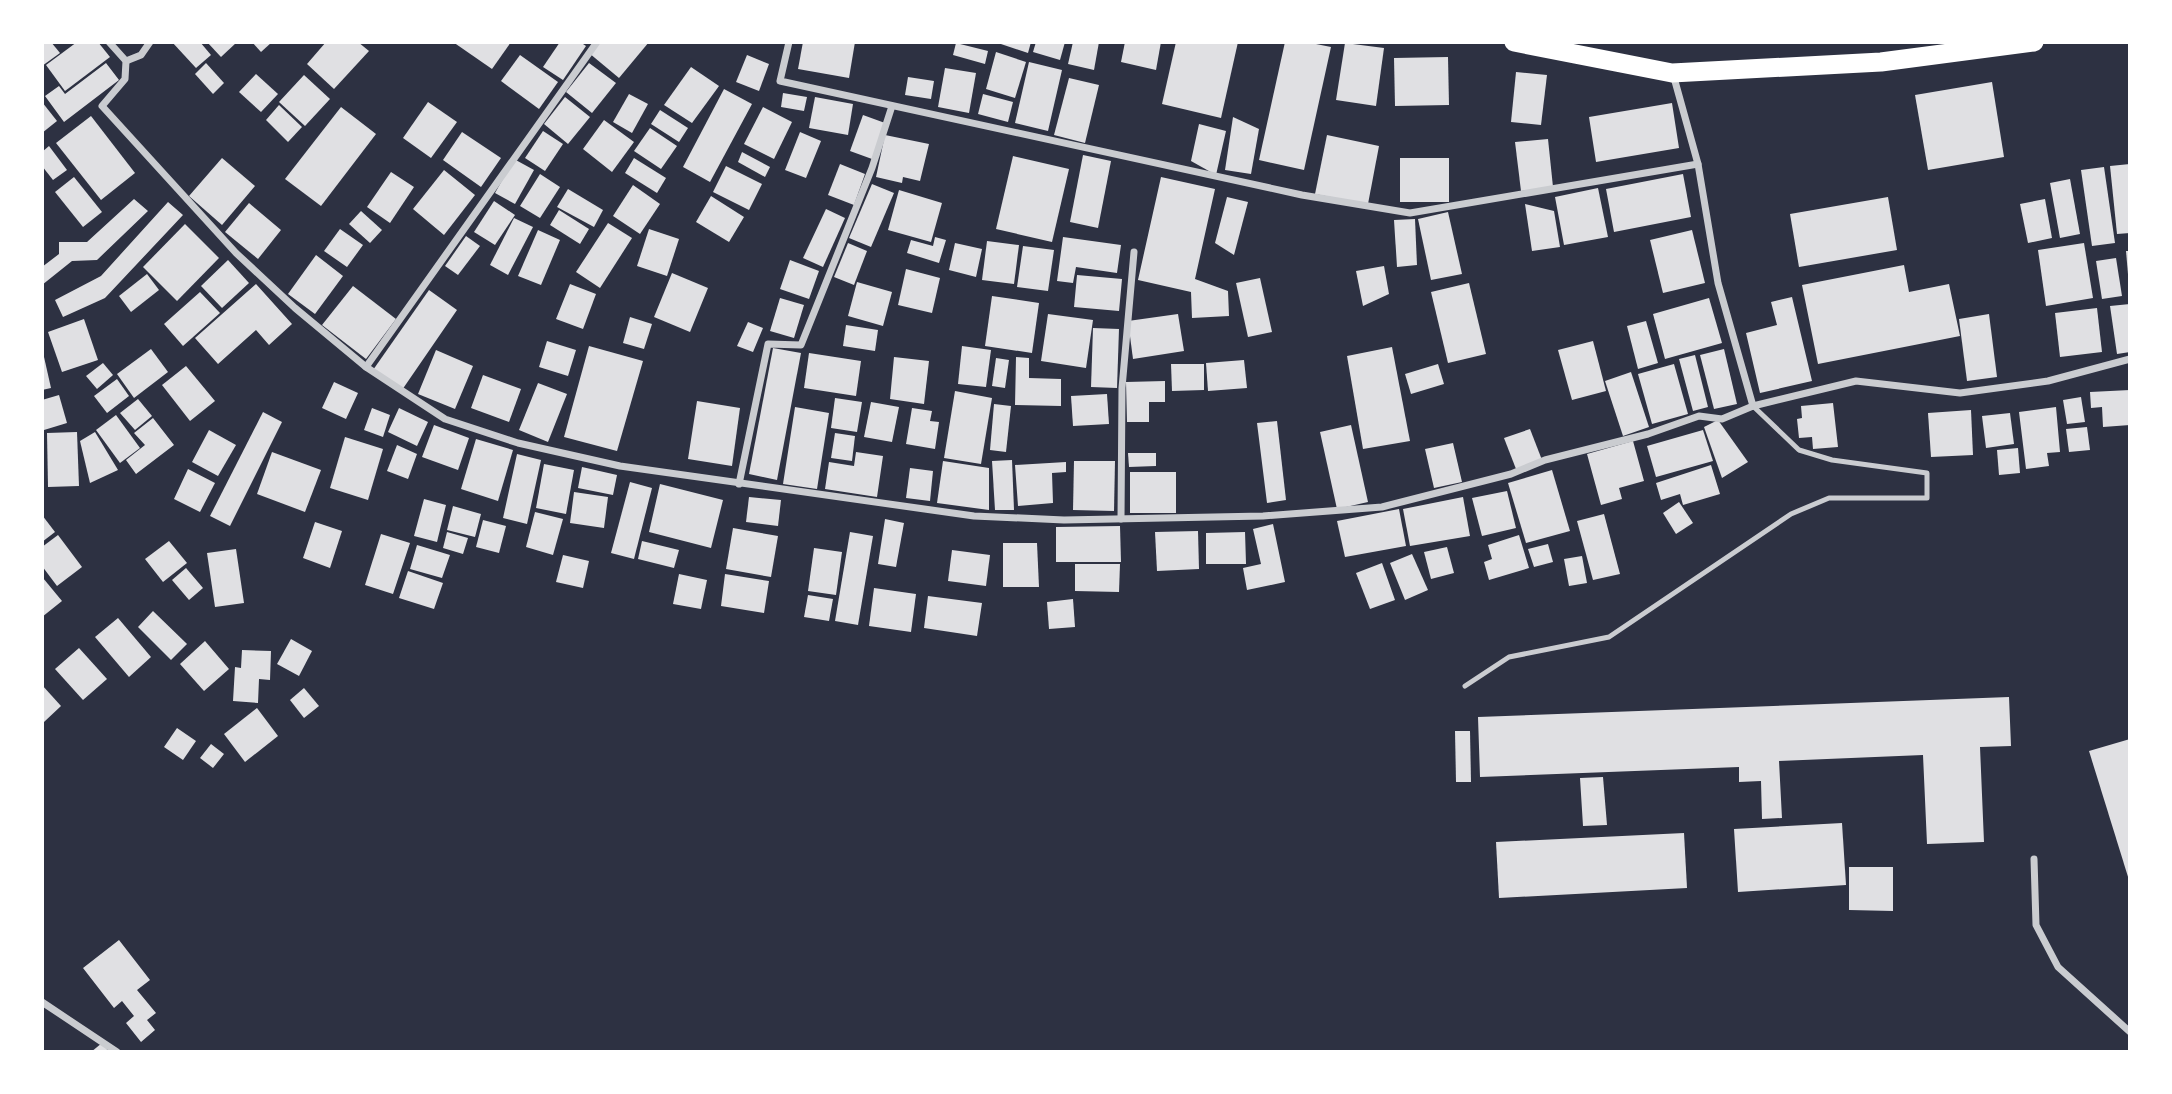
<svg xmlns="http://www.w3.org/2000/svg" width="2172" height="1094" font-family="'Archivo Narrow',sans-serif">
<style>
.building{fill:#e0e0e3}
.lines{fill:none;stroke-linecap:round;stroke-linejoin:round}
.service{stroke:#caccd0;stroke-width:5}
.minor{stroke:#caccd0;stroke-width:7}
.trunk{stroke:#fff;stroke-width:19}
</style>
<rect width="100%" height="100%" fill="#2d3142"/>
<g class="building">
<path d="M42 42H51L60 53 42 66Z"/>
<path d="M77 42H98L110 57 65 91 46 65Z"/>
<path d="M172 42H200L211 55 196 68Z"/>
<path d="M207 42H237L221 57Z"/>
<path d="M252 42H272L261 52Z"/>
<path d="M326 42H358L369 51 334 89 307 64Z"/>
<path d="M453 42H511L492 69Z"/>
<path d="M560 42H580L586 46 563 80 543 67Z"/>
<path d="M598 42H649L619 78 589 53Z"/>
<path d="M803 42H855L849 78 798 69Z"/>
<path d="M995 42H1031L1028 53Z"/>
<path d="M1036 42H1065L1060 60 1033 52Z"/>
<path d="M1073 42H1099L1094 70 1068 64Z"/>
<path d="M1125 42H1161L1156 70 1121 62Z"/>
<path d="M1176 42H1238L1221 118 1162 104Z"/>
<path d="M1285 42H1306L1331 47 1304 170 1259 160Z"/>
<path d="M956 43 988 51 985 64 953 55Z"/>
<path d="M1345 43 1384 48 1376 106 1336 100Z"/>
<path d="M996 52 1026 62 1015 98 986 89Z"/>
<path d="M520 55 558 82 539 109 501 81Z"/>
<path d="M747 55 769 64 759 91 736 82Z"/>
<path d="M1448 57 1449 105 1395 106 1394 58Z"/>
<path d="M1029 62 1062 70 1048 131 1015 123Z"/>
<path d="M106 63 119 80 64 122 45 96 59 86 65 94Z"/>
<path d="M206 63 224 83 213 94 195 74Z"/>
<path d="M589 63 616 83 592 113 566 92Z"/>
<path d="M691 67 719 86 692 123 664 105Z"/>
<path d="M945 68 976 73 969 113 938 107Z"/>
<path d="M1516 72 1547 75 1541 125 1511 122Z"/>
<path d="M256 74 278 94 261 112 239 92Z"/>
<path d="M304 75 330 99 305 126 279 102Z"/>
<path d="M908 77 934 81 931 99 905 95Z"/>
<path d="M1069 78 1099 85 1085 143 1054 135Z"/>
<path d="M1992 82 2004 157 1928 170 1915 95Z"/>
<path d="M724 89 752 104 710 182 683 167Z"/>
<path d="M783 93 807 97 804 111 781 107Z"/>
<path d="M629 94 648 104 632 133 613 122Z"/>
<path d="M983 94 1013 102 1008 122 978 114Z"/>
<path d="M565 97 590 117 568 144 544 124Z"/>
<path d="M815 97 853 104 848 135 809 128Z"/>
<path d="M42 102 57 121 42 133Z"/>
<path d="M428 102 457 122 431 158 403 138Z"/>
<path d="M1672 103 1679 148 1596 162 1589 117Z"/>
<path d="M279 105 302 127 288 142 266 120Z"/>
<path d="M341 107 376 134 321 206 285 179Z"/>
<path d="M763 107 792 122 774 159 744 144Z"/>
<path d="M660 110 688 128 679 142 651 124Z"/>
<path d="M863 115 885 123 872 159 850 151Z"/>
<path d="M91 116 135 173 101 200 56 143Z"/>
<path d="M1233 117 1259 129 1251 174 1225 170Z"/>
<path d="M604 120 634 142 612 172 583 149Z"/>
<path d="M1199 124 1226 131 1216 175 1191 161Z"/>
<path d="M650 128 677 146 661 169 634 151Z"/>
<path d="M543 131 563 144 545 171 525 158Z"/>
<path d="M462 132 501 158 481 187 443 160Z"/>
<path d="M800 132 821 141 806 178 785 170Z"/>
<path d="M885 135 929 144 920 181 903 177 902 183 876 177Z"/>
<path d="M1327 135 1379 146 1368 204 1315 194Z"/>
<path d="M1548 139 1553 187 1521 191 1515 142Z"/>
<path d="M49 146 67 170 53 180 42 166V152Z"/>
<path d="M742 152 770 167 765 177 738 162Z"/>
<path d="M1083 155 1111 161 1098 228 1070 222Z"/>
<path d="M1013 156 1069 169 1052 242 996 229Z"/>
<path d="M222 158 255 186 222 225 189 196Z"/>
<path d="M634 158 666 178 657 193 625 173Z"/>
<rect x="1400" y="158" width="49" height="44"/>
<path d="M514 159 534 170 515 204 495 193Z"/>
<path d="M840 164 865 174 854 205 828 195Z"/>
<path d="M2130 164V233L2117 234 2110 166Z"/>
<path d="M726 166 762 184 749 210 713 192Z"/>
<path d="M2104 167 2115 243 2092 246 2081 170Z"/>
<path d="M444 170 475 195 444 235 413 209Z"/>
<path d="M391 172 414 187 390 223 367 207Z"/>
<path d="M540 174 560 187 540 218 520 206Z"/>
<path d="M1683 174 1691 217 1614 232 1606 189Z"/>
<path d="M74 177 102 212 83 227 55 192Z"/>
<path d="M1161 177 1215 189 1195 279 1228 291 1229 316 1192 318 1191 292 1138 280Z"/>
<path d="M2070 179 2080 234 2060 238 2050 183Z"/>
<path d="M872 184 894 193 871 247 849 238Z"/>
<path d="M633 185 660 204 640 234 613 216Z"/>
<path d="M1598 188 1608 237 1564 245 1555 197Z"/>
<path d="M568 189 603 210 594 227 557 207Z"/>
<path d="M899 190 942 203 931 242 888 230Z"/>
<path d="M711 196 744 217 729 242 696 222Z"/>
<path d="M1227 197 1248 202 1234 255 1215 243Z"/>
<path d="M1888 197 1897 250 1799 267 1790 214Z"/>
<path d="M134 199 148 211 97 260 72 261 42 285V267L59 254V242H87Z"/>
<path d="M2045 199 2052 238 2028 243 2020 204Z"/>
<path d="M494 201 515 215 495 245 474 232Z"/>
<path d="M168 202 183 215 105 298 63 317 55 300 101 276Z"/>
<path d="M249 203 281 230 258 259 225 232Z"/>
<path d="M1525 204 1554 211 1560 247 1532 251Z"/>
<path d="M826 209 845 218 823 267 803 258Z"/>
<path d="M559 210 589 229 580 244 550 225Z"/>
<path d="M361 211 382 230 370 243 349 224Z"/>
<path d="M1448 212 1462 274 1431 280 1418 219Z"/>
<path d="M514 218 533 227 508 275 490 265Z"/>
<path d="M1415 219 1417 265 1397 267 1394 220Z"/>
<path d="M608 223 632 238 600 288 576 272Z"/>
<path d="M185 224 219 258 177 301 143 267Z"/>
<path d="M340 229 363 245 347 267 324 251Z"/>
<path d="M649 229 679 239 667 276 637 266Z"/>
<path d="M538 230 560 240 541 285 518 276Z"/>
<path d="M1692 230 1705 283 1663 293 1650 240Z"/>
<path d="M466 236 480 246 458 275 445 266Z"/>
<path d="M935 237 946 240 939 263 907 253 911 240 933 246Z"/>
<path d="M1063 237 1121 245 1117 273 1076 267 1073 283 1057 281Z"/>
<path d="M987 241 1019 245 1014 284 982 280Z"/>
<path d="M848 243 867 251 854 285 834 277Z"/>
<path d="M955 243 982 249 976 277 949 270Z"/>
<path d="M2084 243 2093 298 2046 306 2038 250Z"/>
<path d="M1023 246 1054 250 1048 291 1017 287Z"/>
<path d="M2126 251H2130V274H2128Z"/>
<path d="M316 255 343 276 315 314 288 294Z"/>
<path d="M2116 258 2122 296 2102 299 2096 261Z"/>
<path d="M228 260 249 283 222 308 201 286Z"/>
<path d="M790 260 819 271 809 299 780 289Z"/>
<path d="M1904 265 1909 292 1949 284 1960 336 1818 364 1802 285Z"/>
<path d="M1384 266 1389 294 1363 306 1356 271Z"/>
<path d="M906 269 940 278 932 313 898 305Z"/>
<path d="M672 273 708 288 690 332 654 317Z"/>
<path d="M147 274 159 290 131 312 119 296Z"/>
<path d="M1077 275 1122 279 1119 311 1074 307Z"/>
<path d="M1260 278 1272 332 1248 337 1236 283Z"/>
<path d="M857 282 892 292 883 326 848 316Z"/>
<path d="M1469 283 1486 354 1448 363 1431 292Z"/>
<path d="M256 284 292 324 269 345 256 330 218 364 195 338Z"/>
<path d="M570 284 596 294 583 329 556 319Z"/>
<path d="M353 286 396 319 366 359 322 325Z"/>
<path d="M429 290 457 310 402 390 373 370Z"/>
<path d="M200 292 220 313 183 346 164 324Z"/>
<path d="M992 296 1039 303 1032 353 985 346Z"/>
<path d="M1792 297 1812 381 1760 393 1746 333 1777 325 1771 302Z"/>
<path d="M780 298 804 305 794 338 770 331Z"/>
<path d="M1709 298 1722 343 1665 359 1653 314Z"/>
<path d="M2130 304V352L2117 354 2110 306Z"/>
<path d="M2097 308 2102 352 2060 357 2055 313Z"/>
<path d="M1048 314 1093 320 1086 368 1041 361Z"/>
<path d="M1178 314 1184 351 1133 359 1128 321Z"/>
<path d="M1989 314 1997 377 1967 381 1959 319Z"/>
<path d="M630 317 652 324 644 349 623 343Z"/>
<path d="M84 319 98 360 62 372 48 332Z"/>
<path d="M1646 321 1658 363 1638 369 1627 326Z"/>
<path d="M748 322 763 328 753 352 737 346Z"/>
<path d="M846 325 878 330 875 351 843 346Z"/>
<path d="M1093 328 1119 329 1117 388 1091 387Z"/>
<path d="M547 341 576 350 568 376 539 367Z"/>
<path d="M1593 341 1606 391 1572 400 1558 350Z"/>
<path d="M589 346 643 361 617 451 564 437Z"/>
<path d="M962 346 991 350 986 387 958 384Z"/>
<path d="M1392 347 1410 441 1363 449 1347 356Z"/>
<path d="M42 348 51 388 42 390Z"/>
<path d="M773 348 801 353 777 480 749 474Z"/>
<path d="M151 349 168 372 134 398 117 374Z"/>
<path d="M1724 349 1737 404 1714 409 1700 355Z"/>
<path d="M436 350 473 366 455 409 418 394Z"/>
<path d="M809 353 861 361 856 396 804 388Z"/>
<path d="M1695 355 1708 407 1693 411 1679 359Z"/>
<path d="M894 357 929 361 924 404 890 399Z"/>
<path d="M1016 357 1029 358V378L1061 379V406L1015 405Z"/>
<path d="M996 358 1009 360 1005 388 992 386Z"/>
<path d="M1244 360 1247 388 1208 391 1206 363Z"/>
<path d="M103 363 113 375 97 389 86 376Z"/>
<path d="M1171 364H1204V390L1172 391Z"/>
<path d="M1438 364 1444 384 1411 394 1405 374Z"/>
<path d="M1674 364 1688 414 1652 424 1638 374Z"/>
<path d="M186 366 215 401 190 421 162 385Z"/>
<path d="M1631 372 1649 427 1623 436 1605 381Z"/>
<path d="M483 375 521 389 509 422 471 408Z"/>
<path d="M117 379 129 396 107 413 94 396Z"/>
<path d="M1165 381V402H1149V422H1127L1126 382Z"/>
<path d="M334 382 358 393 346 419 322 408Z"/>
<path d="M538 383 567 394 548 442 519 430Z"/>
<path d="M2130 390V425L2103 427 2102 407 2091 408 2090 392Z"/>
<path d="M955 391 992 398 981 464 944 458Z"/>
<path d="M1107 394 1109 424 1073 426 1071 396Z"/>
<path d="M59 395 67 423 44 430 42 400Z"/>
<path d="M2081 397 2085 422 2067 424 2063 400Z"/>
<path d="M835 398 862 402 857 432 831 428Z"/>
<path d="M138 399 152 416 135 430 120 413Z"/>
<path d="M697 401 740 408 732 466 688 459Z"/>
<path d="M871 402 899 407 892 442 864 437Z"/>
<path d="M1833 403 1838 447 1813 449 1812 437 1799 438 1797 419 1802 418 1801 406Z"/>
<path d="M994 404 1011 406 1006 452 990 450Z"/>
<path d="M795 407 829 413 817 489 783 484Z"/>
<path d="M2056 407 2060 452 2047 453 2049 466 2026 469 2019 412Z"/>
<path d="M372 408 390 415 383 437 364 430Z"/>
<path d="M399 408 428 422 417 446 388 432Z"/>
<path d="M912 408 932 411 930 421 939 422 935 449 906 444Z"/>
<path d="M1971 410 1973 455 1931 457 1928 413Z"/>
<path d="M263 412 282 422 230 526 210 516Z"/>
<path d="M2010 413 2014 444 1986 448 1982 416Z"/>
<path d="M116 415 140 448 120 463 96 430Z"/>
<path d="M153 418 174 445 136 474 126 460 145 445 134 433Z"/>
<path d="M1718 420 1748 462 1722 478 1704 427Z"/>
<path d="M1277 421 1286 500 1267 503 1257 423Z"/>
<path d="M434 425 469 438 458 470 422 457Z"/>
<path d="M1351 425 1368 502 1337 509 1320 432Z"/>
<path d="M2087 427 2090 450 2069 452 2066 429Z"/>
<path d="M1530 429 1542 460 1516 469 1504 438Z"/>
<path d="M209 430 236 445 218 476 192 462Z"/>
<path d="M1703 430 1713 461 1656 477 1647 446Z"/>
<path d="M77 432 79 486 48 487 47 433Z"/>
<path d="M95 432 118 470 90 483 80 441Z"/>
<path d="M835 433 855 436 852 461 831 458Z"/>
<path d="M345 437 383 449 368 500 330 488Z"/>
<path d="M476 439 513 450 498 501 461 489Z"/>
<path d="M1633 441 1644 481 1619 488 1622 499 1601 505 1587 454Z"/>
<path d="M1453 443 1462 482 1434 488 1425 449Z"/>
<path d="M397 445 417 454 408 479 387 471Z"/>
<path d="M2018 448 2020 473 1999 475 1997 450Z"/>
<path d="M272 452 321 470 305 512 257 494Z"/>
<path d="M856 452 883 456 877 497 825 489 829 462 854 466Z"/>
<path d="M1128 453H1156V466L1129 467Z"/>
<path d="M517 454 541 460 527 524 503 518Z"/>
<path d="M1012 460 1014 510H995L992 461Z"/>
<path d="M943 461 989 468V510L937 503Z"/>
<path d="M1074 461H1115L1114 511 1073 510Z"/>
<path d="M1066 462V472L1052 473 1053 503 1018 506 1015 465Z"/>
<path d="M544 464 574 470 566 514 536 508Z"/>
<path d="M1711 465 1720 494 1683 505 1680 494 1661 500 1656 483Z"/>
<path d="M582 467 617 475 613 495 578 488Z"/>
<path d="M910 468 933 471 930 501 906 498Z"/>
<path d="M188 469 215 483 200 512 174 499Z"/>
<path d="M1552 470 1570 531 1526 543 1508 483Z"/>
<rect x="1130" y="472" width="46" height="41"/>
<path d="M630 482 652 488 634 559 611 553Z"/>
<path d="M660 484 723 500 711 548 649 532Z"/>
<path d="M1507 491 1516 528 1482 536 1472 498Z"/>
<path d="M574 492 608 497 604 528 570 523Z"/>
<path d="M749 497 781 500 778 526 746 522Z"/>
<path d="M1463 497 1470 536 1410 546 1403 509Z"/>
<path d="M424 499 446 505 437 542 414 536Z"/>
<path d="M1679 502 1693 523 1676 534 1663 513Z"/>
<path d="M453 506 481 514 475 537 447 530Z"/>
<path d="M1399 509 1406 546 1345 557 1337 521Z"/>
<path d="M535 512 563 519 553 555 526 547Z"/>
<path d="M1604 514 1620 574 1593 580 1577 521Z"/>
<path d="M42 515 55 532 42 542Z"/>
<path d="M885 519 904 523 896 567 878 564Z"/>
<path d="M483 520 506 526 499 553 476 547Z"/>
<path d="M315 522 342 531 330 568 303 558Z"/>
<path d="M1273 524 1285 582 1247 590 1243 568 1261 564 1253 529Z"/>
<path d="M1120 526 1121 562H1056V527Z"/>
<path d="M733 528 778 536 771 577 726 569Z"/>
<path d="M1198 531 1199 569 1157 571 1155 532Z"/>
<path d="M447 532 468 538 463 554 443 548Z"/>
<path d="M850 532 873 536 858 625 835 621Z"/>
<path d="M1245 532 1246 564H1206V533Z"/>
<path d="M381 534 410 543 393 594 365 585Z"/>
<path d="M58 535 82 567 57 586 42 566V547Z"/>
<path d="M1519 535 1529 568 1489 580 1484 562 1492 559 1488 545Z"/>
<path d="M169 541 187 563 163 582 145 559Z"/>
<path d="M642 541 679 550 674 568 638 559Z"/>
<path d="M1003 543H1037L1039 587H1003Z"/>
<path d="M1548 544 1553 562 1534 567 1528 549Z"/>
<path d="M417 545 450 555 442 578 410 569Z"/>
<path d="M1447 547 1454 573 1431 579 1424 552Z"/>
<path d="M814 548 842 552 836 595 808 591Z"/>
<path d="M236 549 244 603 215 607 207 553Z"/>
<path d="M952 550 990 555 986 586 948 581Z"/>
<path d="M1412 554 1428 590 1405 600 1390 563Z"/>
<path d="M563 555 589 561 583 588 556 582Z"/>
<path d="M1582 556 1587 583 1569 586 1564 559Z"/>
<path d="M1382 563 1395 600 1370 609 1356 573Z"/>
<path d="M1075 564H1120L1119 592 1075 591Z"/>
<path d="M186 568 203 588 189 600 172 580Z"/>
<path d="M408 571 443 583 434 609 399 598Z"/>
<path d="M679 574 707 580 701 609 673 604Z"/>
<path d="M725 574 769 581 764 613 721 606Z"/>
<path d="M43 578 62 601 42 617V579Z"/>
<path d="M874 588 916 594 911 632 869 626Z"/>
<path d="M808 595 833 599 829 621 804 617Z"/>
<path d="M928 596 982 603 977 636 924 628Z"/>
<path d="M1073 599 1075 627 1049 629 1047 602Z"/>
<path d="M153 611 187 644 171 660 138 627Z"/>
<path d="M118 618 151 657 129 677 95 637Z"/>
<path d="M291 639 312 651 299 676 277 664Z"/>
<path d="M205 641 229 669 204 691 180 664Z"/>
<path d="M79 648 107 679 83 700 55 669Z"/>
<path d="M242 650 271 651 270 680 259 679 258 703 233 701 235 667 241 668Z"/>
<path d="M42 685 61 706 44 722 42 720Z"/>
<path d="M304 688 319 706 304 718 290 700Z"/>
<path d="M2009 697 2011 746 1980 747 1984 842 1927 844 1923 755 1779 761 1782 818 1762 819 1761 781 1739 782V767L1480 777 1478 717Z"/>
<path d="M257 708 278 736 245 762 224 734Z"/>
<path d="M177 728 196 741 183 760 164 747Z"/>
<path d="M1455 731H1470L1471 782H1456Z"/>
<path d="M2130 739V880H2129L2089 751Z"/>
<path d="M211 744 224 754 213 768 200 758Z"/>
<path d="M1603 777 1607 825 1583 826 1580 778Z"/>
<path d="M1842 823 1846 885 1738 892 1734 829Z"/>
<path d="M1684 833 1687 888 1499 898 1496 842Z"/>
<path d="M1849 867H1893V911L1849 910Z"/>
<path d="M119 940 150 980 137 990 156 1013 147 1020 155 1030 141 1042 126 1023 134 1016 122 1001 114 1008 83 968Z"/>
<path d="M102 1043 109 1052H91Z"/>
</g>
<g class="lines">
<path class="service" d="M1465 686 1509 657 1609 637 1791 514 1829 498H1927V473L1832 460 1799 450 1753 406"/>
<g class="minor">
<path d="M109 42 126 61 125 79 102 106 236 253 295 308 366 367 445 419 518 443 620 466 974 516 1064 520 1263 516 1382 507 1511 474 1545 460 1648 434 1699 416 1722 419 1753 406 1856 381 1960 393 2048 381 2130 359"/>
<path d="M789 42 780 81 1302 195 1410 213 1698 164"/>
<path d="M126 61 141 55 150 42"/>
<path d="M1673 74 1698 164 1718 283 1753 406"/>
<path d="M366 367 597 42"/>
<path d="M739 484 768 344 801 345 872 168 892 106"/>
<path d="M1121 519 1122 388 1134 252"/>
<path d="M2034 859 2036 925 2058 967 2130 1032"/>
<path d="M42 1002 117 1052"/>
</g>
<path class="trunk" d="M1514 42 1672 73 1881 62 2034 42"/>
</g>
<rect width="2172" height="1094" fill="none" stroke="#ffffff" stroke-width="88"/>
</svg>
